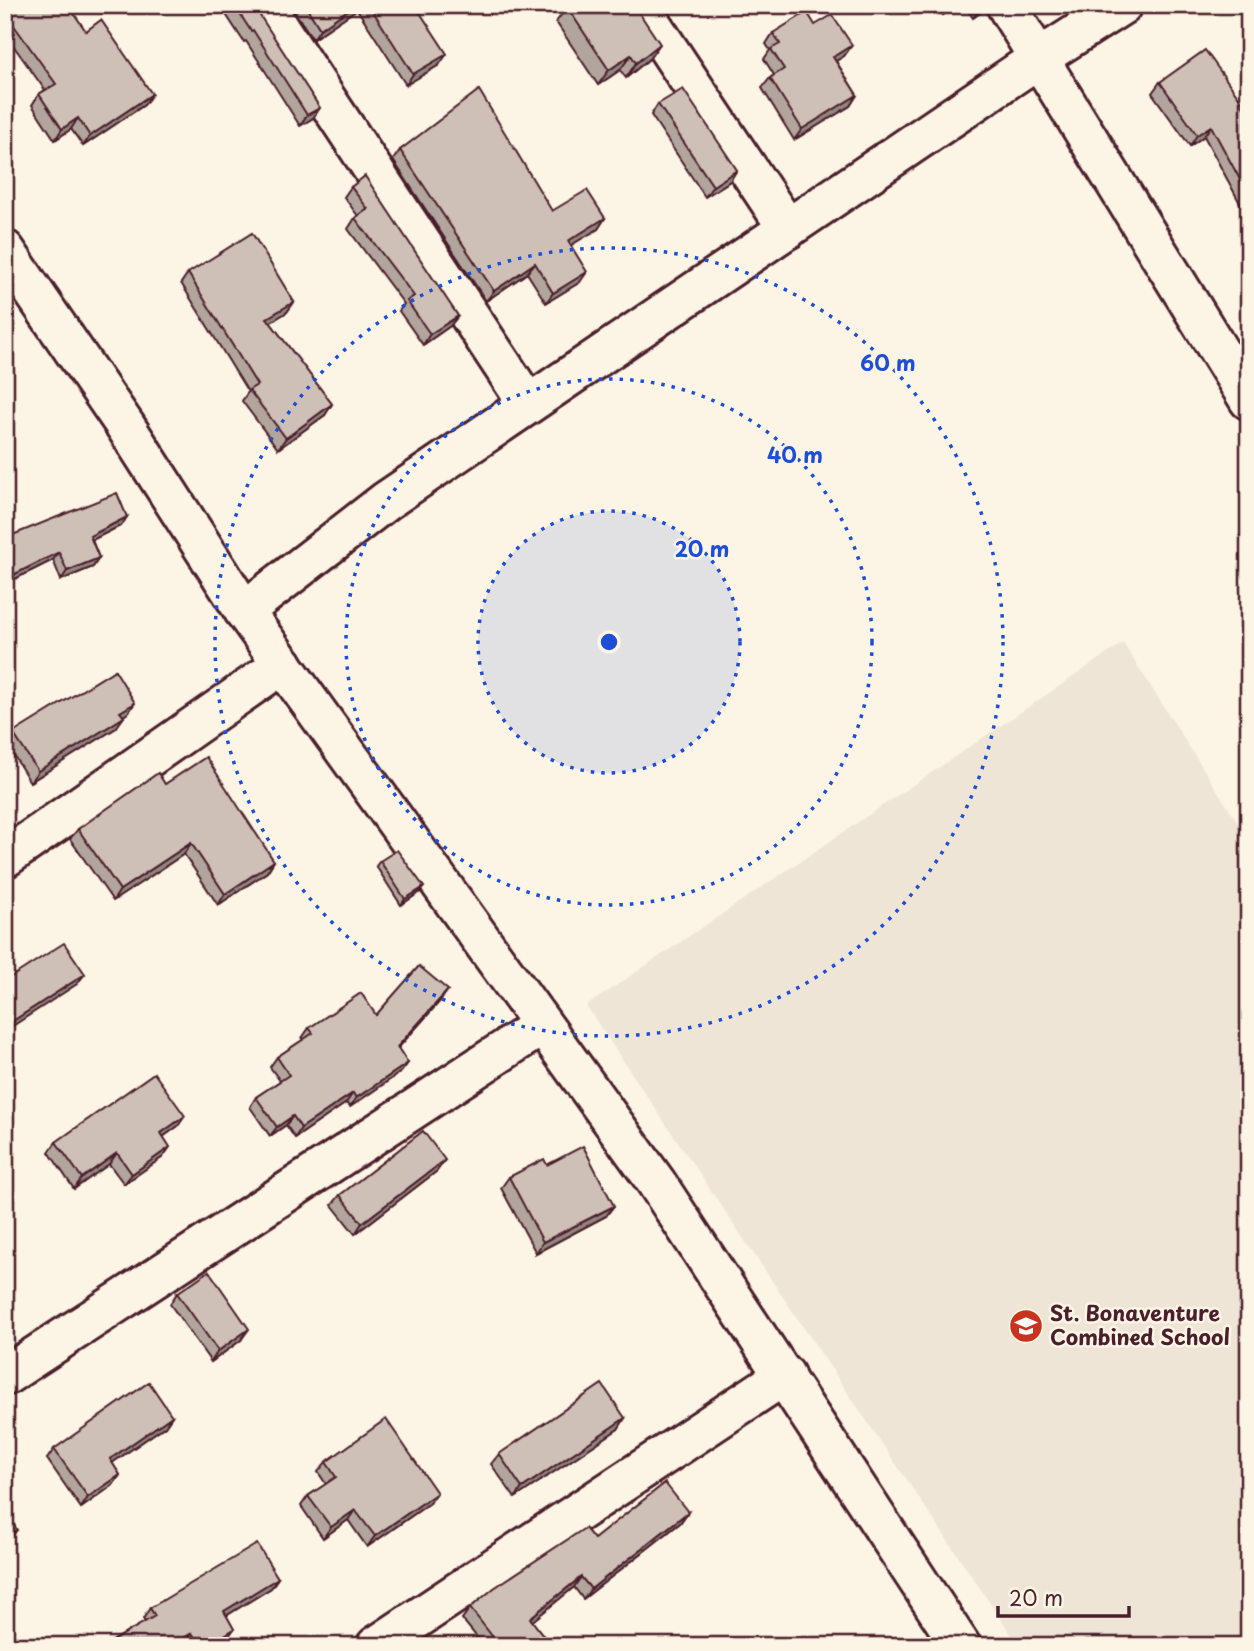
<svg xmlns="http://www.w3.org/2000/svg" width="1254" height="1651" font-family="'Playpen Sans',sans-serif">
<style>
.built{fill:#eee5d7}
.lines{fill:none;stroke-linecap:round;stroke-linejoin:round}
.minor-casing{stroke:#4a1f2b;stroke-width:44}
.minor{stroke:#fcf5e5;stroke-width:38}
.wall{fill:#b2a59d;stroke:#4a1f2b;stroke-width:2}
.shaded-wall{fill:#918680;stroke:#4a1f2b;stroke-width:2}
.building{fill:#cfc0b7;stroke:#4a1f2b;stroke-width:2}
.ring{fill:none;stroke:#1d4ed8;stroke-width:3.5;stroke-dasharray:3.5 7}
.labels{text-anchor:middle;stroke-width:5;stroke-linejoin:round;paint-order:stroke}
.poi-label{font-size:21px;font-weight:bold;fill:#4a1f2b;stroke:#fcf5e5;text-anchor:start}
.centre{fill:#1d4ed8;stroke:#fcf5e5;stroke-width:3.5}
.ring-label{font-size:21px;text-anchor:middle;font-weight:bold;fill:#1d4ed8;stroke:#fcf5e5;stroke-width:5;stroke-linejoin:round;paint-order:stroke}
</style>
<rect width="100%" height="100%" fill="#fcf5e5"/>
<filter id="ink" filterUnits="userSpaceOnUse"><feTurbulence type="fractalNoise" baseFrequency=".0143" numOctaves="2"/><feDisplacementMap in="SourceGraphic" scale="14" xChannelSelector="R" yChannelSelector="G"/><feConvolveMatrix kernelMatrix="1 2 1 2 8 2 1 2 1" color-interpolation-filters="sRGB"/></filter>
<g filter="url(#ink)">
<path class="built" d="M1123 643 1249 840V1646H1019L586 1006Z"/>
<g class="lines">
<g class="minor-casing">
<g id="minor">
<path d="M264 5 528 404"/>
<path d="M639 5 788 229"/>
<path d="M1006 5 1249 400"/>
<path d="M5 250 126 427 244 611 656 1182 961 1646"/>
<path d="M244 611 386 501 1039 58 1122 5"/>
<path d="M5 858 283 664"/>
<path d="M5 1376 541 1026"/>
<path d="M376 1646 785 1375"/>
</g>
</g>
<use href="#minor" class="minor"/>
</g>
<g class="wall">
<path d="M5 5 86 31 152 94 144 105 83 146 71 129 55 140 32 105 39 94 45 90 5 34Z"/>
<path d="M214 5H253L313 118 300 126 246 41 244 42 223 10 219 13Z"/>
<path d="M290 5H415L439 65 406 85 357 9 313 39Z"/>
<path d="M556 5H634L649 59 626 78 620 70 598 85 556 22 562 14Z"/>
<path d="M936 5H957L943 15Z"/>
<path d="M964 5H988L985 9 973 18Z"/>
<path d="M815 25 852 45 844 56 836 61 857 95 850 106 794 140 762 88 770 78 774 75 764 59 770 50 766 44 773 33Z"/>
<path d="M1160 82 1242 105 1249 117V220L1204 136 1190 146 1152 93Z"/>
<path d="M658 104 730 181 705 197 651 115Z"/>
<path d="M400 150 552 211 605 218 598 229 571 245 580 282 546 303 527 273 486 301 393 160Z"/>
<path d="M351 187 458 316 450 326 423 345 399 311 404 304 348 229 355 218 358 216 344 197Z"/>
<path d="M188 273 294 302 287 312 270 322 332 404 325 415 278 449 242 401 248 392 181 283Z"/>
<path d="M122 525 92 540 99 558 93 567 61 580 53 560 5 584V538Z"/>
<path d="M128 713 123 716 116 728 30 782 6 743 13 733Z"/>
<path d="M165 784 274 861 267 872 218 905 184 854 113 901 70 839 78 829Z"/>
<path d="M380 861 420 892 401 905 376 866Z"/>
<path d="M441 1000 398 1048 408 1063 401 1072 350 1107 346 1103 295 1138 286 1125 270 1136 250 1107 256 1097 280 1081 270 1067 277 1057 304 1039 302 1038 309 1028 376 1015Z"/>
<path d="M178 1126 163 1137V1157L124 1184 109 1164 74 1189 49 1152 56 1142Z"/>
<path d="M547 1165 606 1216 536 1253 501 1188 509 1177Z"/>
<path d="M437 1171 355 1234 332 1205 340 1195Z"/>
<path d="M177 1293 241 1340 211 1362 170 1304Z"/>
<path d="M172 1416 165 1426 112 1463 120 1475 113 1485 81 1508 47 1459 54 1449Z"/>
<path d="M625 1418 618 1429 515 1498 491 1464 499 1454Z"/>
<path d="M326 1462 430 1503 367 1547 348 1520 323 1538 301 1506 308 1496 326 1484 318 1472Z"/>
<path d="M688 1512 680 1523 583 1599 574 1587 532 1621 551 1646H484L462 1619 470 1608Z"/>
<path d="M278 1578 271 1588 226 1616 227 1639 216 1646H186L185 1644 181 1646H104L145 1622 143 1619 150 1608Z"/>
</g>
<g class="shaded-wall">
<path d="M355 5H360L357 9 313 39 320 29Z"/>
<path d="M950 5H957L943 15Z"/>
<path d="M984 5H988L985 9 973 18 981 7Z"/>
<path d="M660 44 649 59 626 78 636 63Z"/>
<path d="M852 45 844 56 826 67 833 57Z"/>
<path d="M447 54 439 65 406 85 413 74Z"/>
<path d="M631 55 620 70 598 85 609 70Z"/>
<path d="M152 94 144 105 83 146 90 136Z"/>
<path d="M857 95 850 106 794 140 802 129Z"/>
<path d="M320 108 313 118 300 126 307 115Z"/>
<path d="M78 118 71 129 55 140 62 129Z"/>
<path d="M1211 126 1204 136 1190 146 1197 135Z"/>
<path d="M737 170 730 181 705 197 713 186Z"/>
<path d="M605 218 598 229 561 251 568 241Z"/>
<path d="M535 263 527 273 486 301 494 291Z"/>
<path d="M587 272 580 282 546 303 553 293Z"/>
<path d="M294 302 287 312 260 329 267 318Z"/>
<path d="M458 316 450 326 423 345 430 334Z"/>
<path d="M332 404 325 415 278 449 286 438Z"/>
<path d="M127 517 122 525 84 544 90 536Z"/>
<path d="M59 552 53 560 5 584V579Z"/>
<path d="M99 558 93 567 61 580 67 571Z"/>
<path d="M135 703 128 713 113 722 120 712Z"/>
<path d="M124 717 116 728 30 782 38 771Z"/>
<path d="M191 843 184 854 113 901 120 890Z"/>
<path d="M274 861 267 872 218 905 225 894Z"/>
<path d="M424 887 420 892 401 905 405 899Z"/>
<path d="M85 974 77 984 5 1031V1026Z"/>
<path d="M448 990 441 1000 390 1057 397 1047Z"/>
<path d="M408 1063 401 1072 350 1107 356 1098Z"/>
<path d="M353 1093 346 1103 295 1138 301 1128Z"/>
<path d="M185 1116 178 1126 153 1144 161 1133Z"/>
<path d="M293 1116 286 1125 270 1136 277 1127Z"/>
<path d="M170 1147 163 1157 124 1184 132 1174Z"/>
<path d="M117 1153 109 1164 74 1189 82 1178Z"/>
<path d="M445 1160 437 1171 355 1234 362 1223Z"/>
<path d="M614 1206 606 1216 536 1253 543 1242Z"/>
<path d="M249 1329 241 1340 211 1362 218 1351Z"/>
<path d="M172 1416 165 1426 102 1470 110 1459Z"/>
<path d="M625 1418 618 1429 515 1498 522 1488Z"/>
<path d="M120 1475 113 1485 81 1508 88 1497Z"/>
<path d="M437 1493 430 1503 367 1547 375 1536Z"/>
<path d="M355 1510 348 1520 323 1538 331 1527Z"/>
<path d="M688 1512 680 1523 583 1599 591 1589Z"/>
<path d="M17 1530 9 1540 5 1543V1537Z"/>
<path d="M581 1577 574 1587 523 1629 530 1618Z"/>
<path d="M278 1578 271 1588 216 1622 224 1611Z"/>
<path d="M234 1629 227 1639 216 1646H207Z"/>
<path d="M192 1633 185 1644 181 1646H171Z"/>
</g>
<g class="building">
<path d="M5 5H68L86 31 101 20 152 94 90 136 78 118 62 129 39 94 56 84 5 13Z"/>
<path d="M234 5H253L320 108 307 115 253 30 251 31Z"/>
<path d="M305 5H355L320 29Z"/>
<path d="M369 5H415L447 54 413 74Z"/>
<path d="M570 5H634L660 44 636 63 631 55 609 70 567 7Z"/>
<path d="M807 12 815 25 832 15 852 45 833 57 857 95 802 129 770 78 784 69 771 49 780 44 773 33Z"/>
<path d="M1205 50 1243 103 1242 104 1249 117V196L1211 126 1197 135 1160 82Z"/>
<path d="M683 89 737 170 713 186 658 104Z"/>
<path d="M479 90 552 211 587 190 605 218 568 241 587 272 553 293 535 263 494 291 400 150Z"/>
<path d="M365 176 458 316 430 334 407 301 414 296 355 218 368 209 351 187Z"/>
<path d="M252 233 294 302 267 318 332 404 286 438 249 390 257 385 188 273Z"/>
<path d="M117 493 127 517 90 536 99 558 67 571 59 552 5 579V538Z"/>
<path d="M115 670 135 703 120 712 124 717 38 771 13 733Z"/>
<path d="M206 757 274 861 225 894 191 843 120 890 78 829 158 773 165 784Z"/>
<path d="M397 850 424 887 405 899 380 861Z"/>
<path d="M64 943 85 974 5 1026V981Z"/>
<path d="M419 966 448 990 397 1047 408 1063 356 1098 353 1093 301 1128 293 1116 277 1127 256 1097 289 1075 277 1057 313 1033 309 1028 361 993 376 1015Z"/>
<path d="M154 1073 185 1116 161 1133 170 1147 132 1174 117 1153 82 1178 56 1142Z"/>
<path d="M423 1131 445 1160 362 1223 340 1195Z"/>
<path d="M583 1146 614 1206 543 1242 509 1177 544 1159 547 1165Z"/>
<path d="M209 1271 249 1329 218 1351 177 1293Z"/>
<path d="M149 1382 172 1416 110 1459 120 1475 88 1497 54 1449Z"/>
<path d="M602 1384 625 1418 522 1488 499 1454Z"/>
<path d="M386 1419 437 1493 375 1536 355 1510 331 1527 308 1496 336 1477 326 1462Z"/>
<path d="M665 1483 688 1512 591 1589 581 1577 530 1618 551 1646H500L470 1608 494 1588 585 1528 594 1539Z"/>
<path d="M5 1511 17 1530 5 1537Z"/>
<path d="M257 1544 278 1578 224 1611 234 1629 207 1646H200L192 1633 171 1646H104L155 1616 150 1608Z"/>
</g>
</g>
<circle cx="609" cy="642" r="131" fill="#1d4ed8" fill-opacity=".12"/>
<g class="ring">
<circle cx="609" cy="642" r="131"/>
<circle cx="609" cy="642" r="263"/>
<circle cx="609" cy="642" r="394"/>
</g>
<defs>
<g id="school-disc" transform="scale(1.75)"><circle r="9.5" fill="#c8321e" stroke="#fcf5e5"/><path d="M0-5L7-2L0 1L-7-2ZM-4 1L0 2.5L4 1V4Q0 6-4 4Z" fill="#fff"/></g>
</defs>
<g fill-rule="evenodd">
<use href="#school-disc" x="1026" y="1326"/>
</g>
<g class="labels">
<g class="poi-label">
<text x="1050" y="1321">St. Bonaventure<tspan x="1050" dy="24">Combined School</tspan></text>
</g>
</g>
<circle cx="609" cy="642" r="10" class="centre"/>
<g class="ring-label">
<text x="888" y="371">60 m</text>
<text x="795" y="463">40 m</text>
<text x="702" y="557">20 m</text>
</g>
<rect width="1254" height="1651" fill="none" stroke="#fcf5e5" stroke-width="28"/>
<rect x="14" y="14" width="1226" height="1623" fill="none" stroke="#4a1f2b" stroke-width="2.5" filter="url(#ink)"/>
<path d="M998 1606v10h131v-10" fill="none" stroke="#4a1f2b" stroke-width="3.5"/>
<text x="1009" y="1606" font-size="21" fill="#4a1f2b" stroke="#fcf5e5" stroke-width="5" paint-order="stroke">20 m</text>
</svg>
